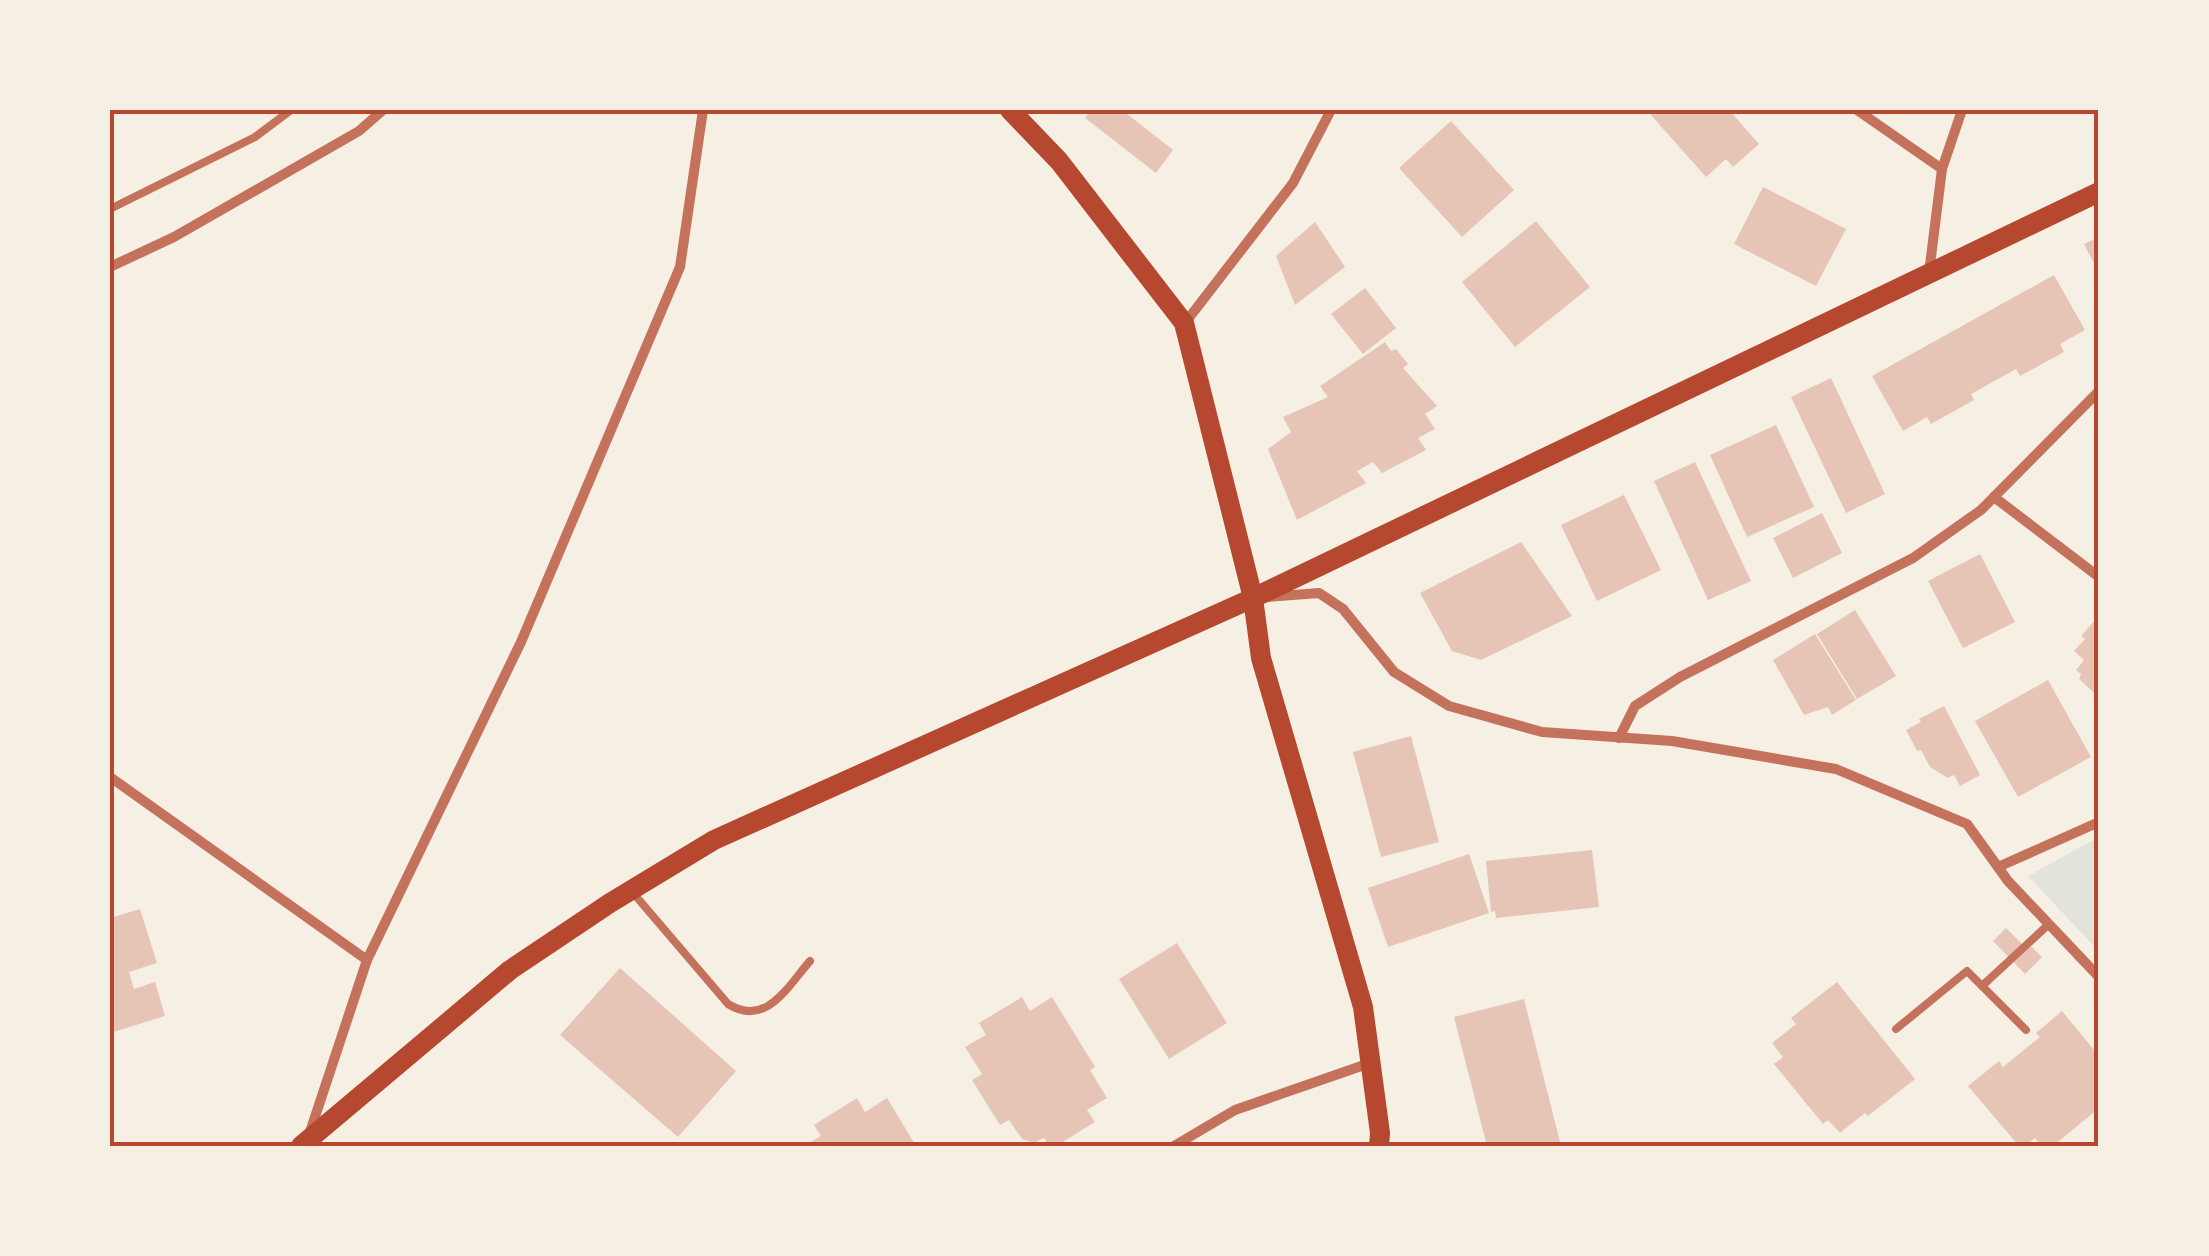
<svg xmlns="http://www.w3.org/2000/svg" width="2209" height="1256" font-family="'Fira Sans',sans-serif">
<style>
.green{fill:#e2e4dc}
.building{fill:#e6c5b7}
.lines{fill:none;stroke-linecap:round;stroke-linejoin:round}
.service{stroke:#c5725c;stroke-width:8}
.minor{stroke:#c5725c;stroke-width:10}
.secondary{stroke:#b5482f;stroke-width:20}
.neatline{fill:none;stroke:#b5482f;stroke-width:4}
</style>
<rect width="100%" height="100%" fill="#f6efe4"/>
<path class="green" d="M2099 837V942L2093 945 2028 876Z"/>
<g class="building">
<path d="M1091 110H1122L1173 150 1156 173 1085 118Z"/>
<path d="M1657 110H1729L1759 144 1733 167 1726 159 1706 177 1651 115Z"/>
<path d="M1451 121 1514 190 1462 237 1399 168Z"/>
<path d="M1763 187 1846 229 1816 286 1734 244Z"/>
<path d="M1536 221 1590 287 1515 347 1462 282Z"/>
<path d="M1315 222 1345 267 1295 305 1276 256Z"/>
<path d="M2099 237V273L2084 244Z"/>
<path d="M2054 275 2085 330 2060 344 2064 352 2020 376 2016 369 1971 394 1974 400 1931 424 1927 417 1903 431 1872 376Z"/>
<path d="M1365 288 1396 328 1363 354 1331 314Z"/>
<path d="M1385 342 1391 351 1396 349 1408 364 1403 368 1437 406 1425 414 1435 429 1418 438 1426 450 1382 473 1373 462 1357 471 1366 483 1297 520 1268 449 1291 432 1283 417 1328 397 1320 386Z"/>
<path d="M1831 378 1885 494 1846 513 1791 397Z"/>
<path d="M1776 425 1814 507 1747 537 1710 455Z"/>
<path d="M1695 462 1751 581 1708 600 1654 481Z"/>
<path d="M1624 495 1661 570 1597 601 1561 525Z"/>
<path d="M1822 513 1842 553 1793 578 1773 538Z"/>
<path d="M1521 542 1572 616 1481 660 1452 651 1420 593Z"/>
<path d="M1980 554 2015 622 1963 648 1928 581Z"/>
<path d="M1855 610 1896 676 1857 699 1817 634Z"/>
<path d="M2099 616V697L2079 679 2081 674 2076 670 2084 660 2074 651 2085 639 2081 636Z"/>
<path d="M1815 634 1856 700 1832 715 1828 707 1804 715 1773 660Z"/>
<path d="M2048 680 2091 757 2018 797 1975 721Z"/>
<path d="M1944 706 1980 775 1960 786 1954 775 1948 778 1930 767 1921 750 1917 751 1906 730 1921 722 1919 719Z"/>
<path d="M1411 736 1439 842 1381 857 1353 752Z"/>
<path d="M1592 850 1599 907 1496 918 1495 911 1491 912 1486 861Z"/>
<path d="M1469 854 1489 913 1388 947 1368 888Z"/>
<path d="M140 909 157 963 129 972 134 989 155 982 165 1016 110 1033V918Z"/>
<path d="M2006 928 2027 949 2031 946 2042 957 2025 974 1993 941Z"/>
<path d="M1177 943 1227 1023 1169 1059 1119 979Z"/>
<path d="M620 968 736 1071 678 1137 560 1035Z"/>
<path d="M1837 982 1915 1079 1868 1116 1865 1113 1840 1133 1828 1120 1823 1124 1774 1064 1783 1057 1772 1043 1796 1024 1791 1018Z"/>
<path d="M1022 997 1030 1011 1052 997 1095 1067 1090 1070 1107 1098 1087 1110 1095 1122 1056 1146H1049L1044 1138 1034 1143 1022 1139 1009 1120 1000 1125 972 1080 982 1074 965 1047 986 1035 979 1023Z"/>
<path d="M1524 999 1561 1146H1487L1454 1017Z"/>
<path d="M2062 1011 2099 1056V1108L2053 1146H2041L2035 1138 2025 1146H2019L1968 1086 1999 1061 2003 1067 2040 1037 2036 1033Z"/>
<path d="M857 1098 865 1112 887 1098 916 1146H804L821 1136 814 1125Z"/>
</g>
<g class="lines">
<g class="service">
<path d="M110 209 255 137 291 110"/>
<path d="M634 894 728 1004C766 1028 788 986 810 961"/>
<path d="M1982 986 2049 924"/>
<path d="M1896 1029 1967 971 2026 1030"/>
</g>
<g class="minor">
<path d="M1857 110 1942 169"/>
<path d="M110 267 174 237 359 131 383 110"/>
<path d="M1929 273 1942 169 1962 110"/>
<path d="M1185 323 1293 183 1331 110"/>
<path d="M1994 497 2099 577"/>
<path d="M1267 597 1319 593 1343 609 1394 672 1449 706 1542 732 1672 741 1836 769 1967 824 2008 881 2099 977"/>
<path d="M1619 738 1635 706 1680 677 1913 558 1981 510 2099 391"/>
<path d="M110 777 367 960"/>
<path d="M1998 867 2099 822"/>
<path d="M309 1135 367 960 521 642 680 267 703 110"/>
<path d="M1174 1146 1235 1110 1370 1063"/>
</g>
<g class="secondary">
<path d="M1010 110 1059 161 1184 323 1253 598 1261 658 1363 1007 1380 1133 1379 1146"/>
<path d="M301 1146 510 970 610 903 714 840 1253 598 2099 192"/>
</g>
</g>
<rect width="2209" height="1256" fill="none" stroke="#f6efe4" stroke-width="225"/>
<rect x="112" y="112" width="1984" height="1032" class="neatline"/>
</svg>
